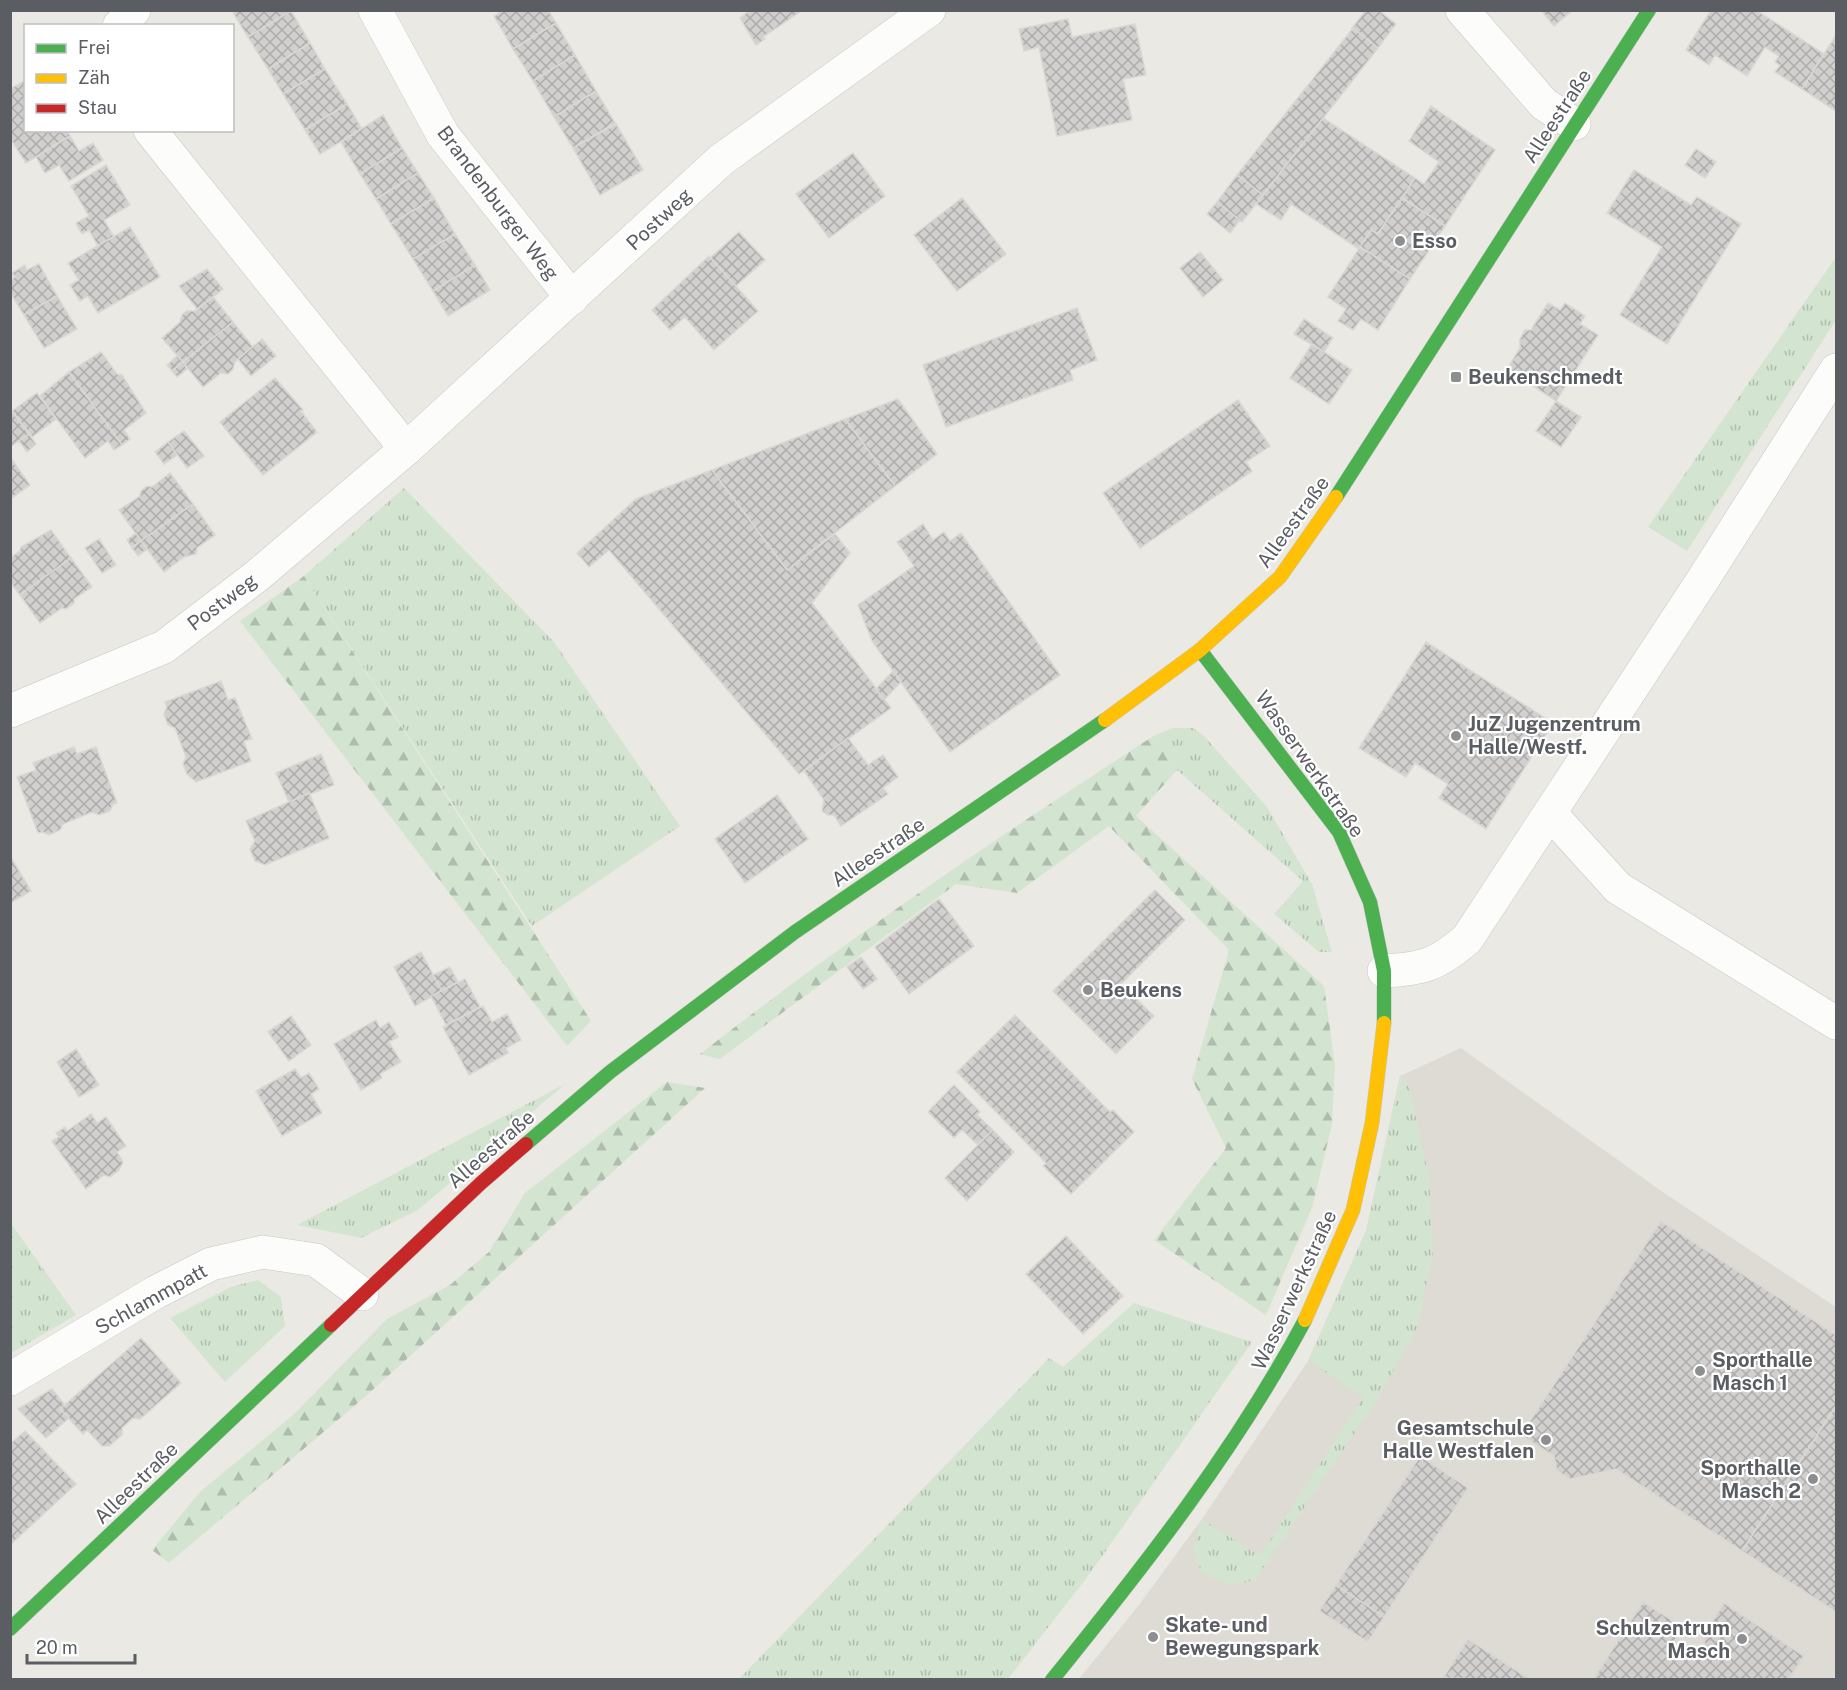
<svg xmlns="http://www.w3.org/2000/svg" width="1847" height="1690" font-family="'Public Sans',sans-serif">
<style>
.education{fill:#dddbd4}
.grass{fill:url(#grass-tufts)}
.forest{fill:url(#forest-firs)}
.building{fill:url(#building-cross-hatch);stroke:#d9d8d4;stroke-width:1.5}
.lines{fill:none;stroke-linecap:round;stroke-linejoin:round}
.street-casing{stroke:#c7c7c7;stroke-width:34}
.fast-casing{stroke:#c5c6c4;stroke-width:15}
.slow-casing{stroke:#c5c6c4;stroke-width:15}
.jam-casing{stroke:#c5c6c4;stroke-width:15}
.street{stroke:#fcfcfb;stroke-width:33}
.fast{stroke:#4caf50;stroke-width:14}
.slow{stroke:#ffc107;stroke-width:14}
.jam{stroke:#c62828;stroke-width:14}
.poi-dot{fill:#8c8e90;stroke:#fff;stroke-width:2}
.labels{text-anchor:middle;stroke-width:4.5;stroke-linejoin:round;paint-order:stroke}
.street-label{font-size:20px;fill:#5a5d62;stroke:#fff}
.poi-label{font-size:20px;font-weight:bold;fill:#5a5d62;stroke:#fff;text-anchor:start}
</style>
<defs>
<pattern id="grass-tufts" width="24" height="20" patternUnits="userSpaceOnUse" patternTransform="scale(1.5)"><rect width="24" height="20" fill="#d3e5d1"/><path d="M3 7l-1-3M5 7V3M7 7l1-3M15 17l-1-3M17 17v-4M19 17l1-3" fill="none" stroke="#aebdad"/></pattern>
<pattern id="forest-firs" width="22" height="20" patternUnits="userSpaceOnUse" patternTransform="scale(1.5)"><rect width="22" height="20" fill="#d3e5d1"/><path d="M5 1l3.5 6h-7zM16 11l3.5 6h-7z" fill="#aebdad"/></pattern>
<pattern id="building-cross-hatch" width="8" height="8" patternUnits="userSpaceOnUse" patternTransform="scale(1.5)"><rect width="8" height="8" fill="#d1d0ce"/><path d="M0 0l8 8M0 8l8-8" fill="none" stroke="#adacab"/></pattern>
</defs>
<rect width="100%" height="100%" fill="#eae9e4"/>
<path class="education" d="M1461 1048 1667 1195 1836 1307V1679L1078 1680 1139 1605 1202 1519 1308 1361 1366 1231 1400 1076Z"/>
<g class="grass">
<path d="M1836 257V320L1687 551 1648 527Z"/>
<path d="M404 488 554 642 680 826 532 926 304 576Z"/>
<path d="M1173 728H1193L1204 736 1267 807 1312 884 1332 952H1319L1274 914 1303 881 1177 770 1155 735Z"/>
<path d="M1400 1076 1409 1085 1429 1178 1433 1253 1417 1328 1375 1403 1255 1580 1231 1585 1202 1574 1193 1549 1202 1519 1260 1556 1363 1397 1308 1361 1366 1231Z"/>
<path d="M565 1084 418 1210 361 1238 297 1225Z"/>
<path d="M10 1222 76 1315 11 1353H10Z"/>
<path d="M258 1280 281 1297 285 1326 225 1382 170 1318 231 1287Z"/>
<path d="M1134 1303 1252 1342 1091 1572 1008 1679H739L1049 1358 1063 1367Z"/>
</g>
<g class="forest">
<path d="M304 576 591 1021 567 1046 240 621Z"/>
<path d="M1155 735 1177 770 1136 816 1324 986 1335 1065 1332 1124 1312 1208 1266 1315 1154 1240 1226 1148 1192 1079 1229 950 1109 826 1017 893 956 884 720 1059 700 1054C846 940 999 836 1155 735Z"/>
<path d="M667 1082 705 1088 366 1396 169 1563 152 1550 201 1491 292 1416 387 1319 450 1285 489 1252 525 1193Z"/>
</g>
<g class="building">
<path d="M237 10H290L291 11 248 37 233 13Z"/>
<path d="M504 10H548L556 23 513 49 494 16Z"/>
<path d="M750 10H803L763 37 765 39 756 45 740 18Z"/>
<path d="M1366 10H1378L1396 24 1378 48 1352 28Z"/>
<path d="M1541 10H1573L1554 26Z"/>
<path d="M1711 10H1756L1824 54 1802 89 1775 72 1780 65 1775 62 1779 56 1765 47 1747 76 1715 55 1709 65 1686 50Z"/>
<path d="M291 11 310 43 268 69 248 37Z"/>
<path d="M1068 19 1072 37 1135 24 1146 75 1123 79 1132 120 1057 136 1039 47 1024 51 1019 29Z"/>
<path d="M556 23 575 55 533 81 513 49Z"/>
<path d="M1353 28 1378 48 1263 195 1237 175Z"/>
<path d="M1836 35V111L1802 89Z"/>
<path d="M310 43 325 69 283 94 268 69Z"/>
<path d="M575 55 596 91 554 117 533 81Z"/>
<path d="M325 69 347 104 305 130 283 94Z"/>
<path d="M26 80V130H67L70 136 26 163 10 138V89Z"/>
<path d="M596 91 615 123 573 148 554 117Z"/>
<path d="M347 104 362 129 320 154 305 130Z"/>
<path d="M1431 106 1495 150 1445 226 1402 198 1415 178 1424 184 1439 162 1409 141Z"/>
<path d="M383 115 402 148 360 174 341 142Z"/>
<path d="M1323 118 1415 178 1378 234 1371 230 1359 249 1291 204 1281 220 1256 204Z"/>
<path d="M616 124 643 170 600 195 573 148Z"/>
<path d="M70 136 79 151 93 143 103 160 69 181 59 165 45 173 36 157Z"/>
<path d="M402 148 418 173 376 199 360 174Z"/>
<path d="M1696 149 1716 162 1705 178 1685 165Z"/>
<path d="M853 153 885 196 829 238 796 194Z"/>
<path d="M106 165 130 205 104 220 114 237 98 246 89 230 82 234 76 223 89 216 71 186Z"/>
<path d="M1634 170 1691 205 1697 197 1741 224 1667 344 1620 315 1662 247 1607 213Z"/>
<path d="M418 173 434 198 391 224 376 199Z"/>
<path d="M1237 175 1263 195 1242 222 1217 202Z"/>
<path d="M434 198 455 234 413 259 391 224Z"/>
<path d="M962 198 1006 254 957 291 914 235Z"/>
<path d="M1402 198 1445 226 1410 279 1360 247 1371 230 1378 234Z"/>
<path d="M1217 202 1240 220 1230 233 1207 214Z"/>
<path d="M130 227 160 277 98 313 88 296 80 301 70 285 79 280 68 263Z"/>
<path d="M739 232 765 260 736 286 710 258Z"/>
<path d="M455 234 475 265 433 291 413 259Z"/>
<path d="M1360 247 1410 279 1378 330 1361 319 1353 330 1338 321 1346 309 1328 297Z"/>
<path d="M1200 252 1223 280 1203 297 1180 268Z"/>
<path d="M709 256 758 311 714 350 685 317 670 330 652 310Z"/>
<path d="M39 264 57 296 24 315 10 292V280L15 277 12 273 25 265 27 270Z"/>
<path d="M475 265 490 290 448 316 433 291Z"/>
<path d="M207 269 223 289 197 309 179 286Z"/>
<path d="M57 296 77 329 44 348 24 315Z"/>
<path d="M213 297 233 322 183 362 162 338 180 322 182 315 187 311H195Z"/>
<path d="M1548 303 1560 310 1565 303 1585 316 1580 324 1598 335 1556 401 1507 369 1520 348V339L1525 330H1531Z"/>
<path d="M1077 308 1097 360 1070 370 1073 380 946 427 923 365Z"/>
<path d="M1304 319 1333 338 1324 352 1294 334Z"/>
<path d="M233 322 253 347 235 362 233 369 228 374 221 373 203 387 183 362Z"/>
<path d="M262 339 276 356 251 376 238 359Z"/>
<path d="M1312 344 1352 370 1329 404 1290 378Z"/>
<path d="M101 352 117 374 122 375 146 413 124 430 130 439 122 445 69 372Z"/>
<path d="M177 356 183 362 172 371 167 365Z"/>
<path d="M183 362 187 369 177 377 172 371Z"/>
<path d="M69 372 122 445 114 450 108 441 85 458 40 396Z"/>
<path d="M275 378 303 410 301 411 317 432 263 475 220 422Z"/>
<path d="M37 393 56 419 32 437 12 411Z"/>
<path d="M898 399 937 454 895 486 845 419Z"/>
<path d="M1238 400 1270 446 1246 462 1252 471 1140 548 1103 493Z"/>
<path d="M1556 401 1581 417 1561 447 1536 431Z"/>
<path d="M12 411 29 434 10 447V412Z"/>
<path d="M845 419 895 486 787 570 712 470Z"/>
<path d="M184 431 204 456 187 468 168 442Z"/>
<path d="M29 434 36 444 27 452 19 441Z"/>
<path d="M168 442 177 455 164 464 155 452Z"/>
<path d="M10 457 30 485 10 499Z"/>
<path d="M712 470 787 570 835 534 850 553 812 603 891 708 799 774 609 550 589 567 577 553 636 499Z"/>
<path d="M170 473 193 504 141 541 119 510 140 496 141 491 147 486 152 487Z"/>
<path d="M193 504 215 535 197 548 196 554 184 557 164 572 141 541Z"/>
<path d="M923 524 933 540 944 532 950 541 961 533 1060 675 950 752 872 641 858 605 914 566 897 542Z"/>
<path d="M51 530 71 558 20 595 10 582V558L20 551 21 547Z"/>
<path d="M136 533 141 541 132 548 127 540Z"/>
<path d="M99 539 116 565 102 573 85 548Z"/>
<path d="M141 541 147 549 138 556 132 548Z"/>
<path d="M71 558 92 587 74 599V603L66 609 62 608 40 623 20 595Z"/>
<path d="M1426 642 1553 723 1486 829 1439 798 1448 784 1415 763 1406 777 1359 748Z"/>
<path d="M893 671 901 682 884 700 876 689Z"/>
<path d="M221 681 228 700 235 698 252 739 244 741 251 761 196 782 187 774 183 764 186 757 175 728 168 725 164 714 167 707 165 702Z"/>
<path d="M848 738 868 765 883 755 898 777 883 788 888 794 841 826 834 815H828L822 811 824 800 804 771Z"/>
<path d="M74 747 77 754 96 747 117 803 113 804 110 811 99 815 92 812 63 824 60 830 49 835 43 832 38 833 17 777 36 770 33 763Z"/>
<path d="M321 754 334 785 289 802 276 773Z"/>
<path d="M309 793 329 838 265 865 255 861 250 849 255 841 246 821Z"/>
<path d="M777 795 808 839 745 883 715 839Z"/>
<path d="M12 859 31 891 10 903V860Z"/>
<path d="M1155 890 1185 920 1121 984 1154 1016 1116 1054 1053 991Z"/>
<path d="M939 899 974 946 909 994 875 947Z"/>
<path d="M421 952 442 991 415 1006 394 967Z"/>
<path d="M861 957 877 979 863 989 847 967Z"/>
<path d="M450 967 458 982 442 991 433 975Z"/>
<path d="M465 979 480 1007 446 1025 431 996Z"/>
<path d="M483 1006 492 1022 507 1014 521 1040 506 1048 508 1053 469 1075 443 1027Z"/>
<path d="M1015 1015 1110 1112 1113 1110 1134 1132 1071 1194 1043 1166 1046 1163 957 1072Z"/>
<path d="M291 1016 311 1045 289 1061 268 1032Z"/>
<path d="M376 1020 380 1028 389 1022 398 1037 389 1042 401 1062 380 1074 382 1078 361 1090 334 1044Z"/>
<path d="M76 1049 99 1085 79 1097 57 1062Z"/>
<path d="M295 1069 301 1078 309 1073 319 1089 311 1094 322 1113 282 1136 256 1091Z"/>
<path d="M954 1085 980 1112 977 1115 993 1130 978 1145 962 1130 954 1138 928 1112Z"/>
<path d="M91 1114 97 1123 106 1117 126 1146 117 1152 123 1162 119 1170 110 1177 104 1175 86 1189 52 1141 59 1137 56 1133 65 1127 67 1131Z"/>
<path d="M993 1130 1014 1152 967 1201 945 1178Z"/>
<path d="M1661 1221 1836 1335V1406L1742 1551 1616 1469 1570 1479 1557 1471 1554 1456 1521 1435Z"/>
<path d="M1066 1236 1123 1296 1083 1334 1026 1274Z"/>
<path d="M141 1338 181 1383 140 1419 133 1418 122 1428V1435L109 1446H102L87 1430 83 1434 60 1409Z"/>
<path d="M52 1389 65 1405 60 1409 69 1418 46 1438 18 1409Z"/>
<path d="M1836 1406V1612L1742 1551Z"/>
<path d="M25 1431 76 1484 10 1545V1444Z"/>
<path d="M1420 1456 1468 1488 1384 1617 1336 1585Z"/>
<path d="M1336 1585 1384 1617 1368 1642 1319 1611Z"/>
<path d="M1643 1602 1683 1627 1673 1643 1691 1654 1699 1653 1705 1644 1703 1636 1724 1603 1804 1656 1788 1680H1593Z"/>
<path d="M1643 1602 1683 1627 1673 1643 1691 1654 1699 1653 1705 1644 1703 1636 1724 1603 1804 1656 1788 1680H1593Z"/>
<path d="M1468 1639 1531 1680 1443 1678Z"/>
<path d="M1468 1639 1531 1680 1443 1678Z"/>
</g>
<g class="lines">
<g class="street-casing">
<g id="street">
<path d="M375 10 443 135 572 298"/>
<path d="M1462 10 1544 104 1574 124"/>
<path d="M119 26 134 10"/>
<path d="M150 130 406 449"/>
<path d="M10 711 164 647 258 575 406 449 721 160 929 10"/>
<path d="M1550 813 1618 888 1836 1023"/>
<path d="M1384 971C1423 969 1437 965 1467 939L1702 581 1836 370"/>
<path d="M10 1379 156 1292 211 1264 263 1252 316 1260 362 1294"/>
</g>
</g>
<g class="fast-casing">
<g id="fast">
<path d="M1336 497 1649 10"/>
<path d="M1200 650 1339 832 1370 902 1384 971V1023"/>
<path d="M526 1144 610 1072 795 932 1105 720"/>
<path d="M10 1629 331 1325"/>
<path d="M1052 1680C1145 1565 1235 1451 1305 1320"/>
</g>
</g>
<g class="slow-casing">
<g id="slow">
<path d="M1105 720 1200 650 1280 577 1336 497"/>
<path d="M1305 1320 1353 1210 1372 1123 1384 1023"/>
</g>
</g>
<g class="jam-casing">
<path id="jam" d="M331 1325 481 1183 526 1144"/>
</g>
<use href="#street" class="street"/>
<use href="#fast" class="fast"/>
<use href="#slow" class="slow"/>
<use href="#jam" class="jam"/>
</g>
<g class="poi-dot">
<circle cx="1400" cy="241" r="6"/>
<rect x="1450" y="371" width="12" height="12" rx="3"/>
<circle cx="1456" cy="736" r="6"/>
<circle cx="1088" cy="990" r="6"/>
<circle cx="1700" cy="1371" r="6"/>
<circle cx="1546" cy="1440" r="6"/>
<circle cx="1813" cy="1479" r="6"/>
<circle cx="1153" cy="1637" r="6"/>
<circle cx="1742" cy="1639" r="6"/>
</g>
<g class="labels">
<g class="street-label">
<text transform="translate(1557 116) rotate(-57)" y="7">Alleestraße</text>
<text transform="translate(498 203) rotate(53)" y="7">Brandenburger Weg</text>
<text transform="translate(659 219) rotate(-43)" y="7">Postweg</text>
<text transform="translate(1293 522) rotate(-54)" y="7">Alleestraße</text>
<text transform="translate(222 602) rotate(-37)" y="7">Postweg</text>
<text transform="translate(1310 764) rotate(55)" y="7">Wasserwerkstraße</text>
<text transform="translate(878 852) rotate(-34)" y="7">Alleestraße</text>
<text transform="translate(491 1149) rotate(-41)" y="7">Alleestraße</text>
<text transform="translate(1294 1290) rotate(-65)" y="7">Wasserwerkstraße</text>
<text transform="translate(151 1299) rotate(-29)" y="7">Schlammpatt</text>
<text transform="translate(136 1483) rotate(-44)" y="7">Alleestraße</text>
</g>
<g class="poi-label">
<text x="1412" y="248">Esso</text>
<text x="1468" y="384">Beukenschmedt</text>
<text x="1468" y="731">JuZ Jugenzentrum<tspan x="1468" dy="23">Halle/Westf.</tspan></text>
<text x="1100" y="997">Beukens</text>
<text x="1712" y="1367">Sporthalle<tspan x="1712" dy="23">Masch 1</tspan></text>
<text x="1534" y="1435" text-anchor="end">Gesamtschule<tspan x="1534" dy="23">Halle Westfalen</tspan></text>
<text x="1801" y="1475" text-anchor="end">Sporthalle<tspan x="1801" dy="23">Masch 2</tspan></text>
<text x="1165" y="1632">Skate- und<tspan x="1165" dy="23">Bewegungspark</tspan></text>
<text x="1730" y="1635" text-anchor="end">Schulzentrum<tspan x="1730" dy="23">Masch</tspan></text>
</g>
</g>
<rect width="1847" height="1690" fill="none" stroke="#5a5d62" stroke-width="24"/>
<rect x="24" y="24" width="210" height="108" fill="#ffffff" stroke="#bdbec0" stroke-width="1.5"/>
<rect x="36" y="44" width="30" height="9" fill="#4caf50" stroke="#bdbec0" stroke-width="1.5"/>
<text x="78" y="54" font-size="18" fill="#5a5d62">Frei</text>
<rect x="36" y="74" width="30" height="9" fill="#ffc107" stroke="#bdbec0" stroke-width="1.5"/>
<text x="78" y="84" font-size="18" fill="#5a5d62">Zäh</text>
<rect x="36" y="104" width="30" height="9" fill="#c62828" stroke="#bdbec0" stroke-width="1.5"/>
<text x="78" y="114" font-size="18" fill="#5a5d62">Stau</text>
<path d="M27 1654v9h108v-9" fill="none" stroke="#5a5d62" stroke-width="3"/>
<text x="36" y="1654" font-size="18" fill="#5a5d62" stroke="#ffffff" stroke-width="4.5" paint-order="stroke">20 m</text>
</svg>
